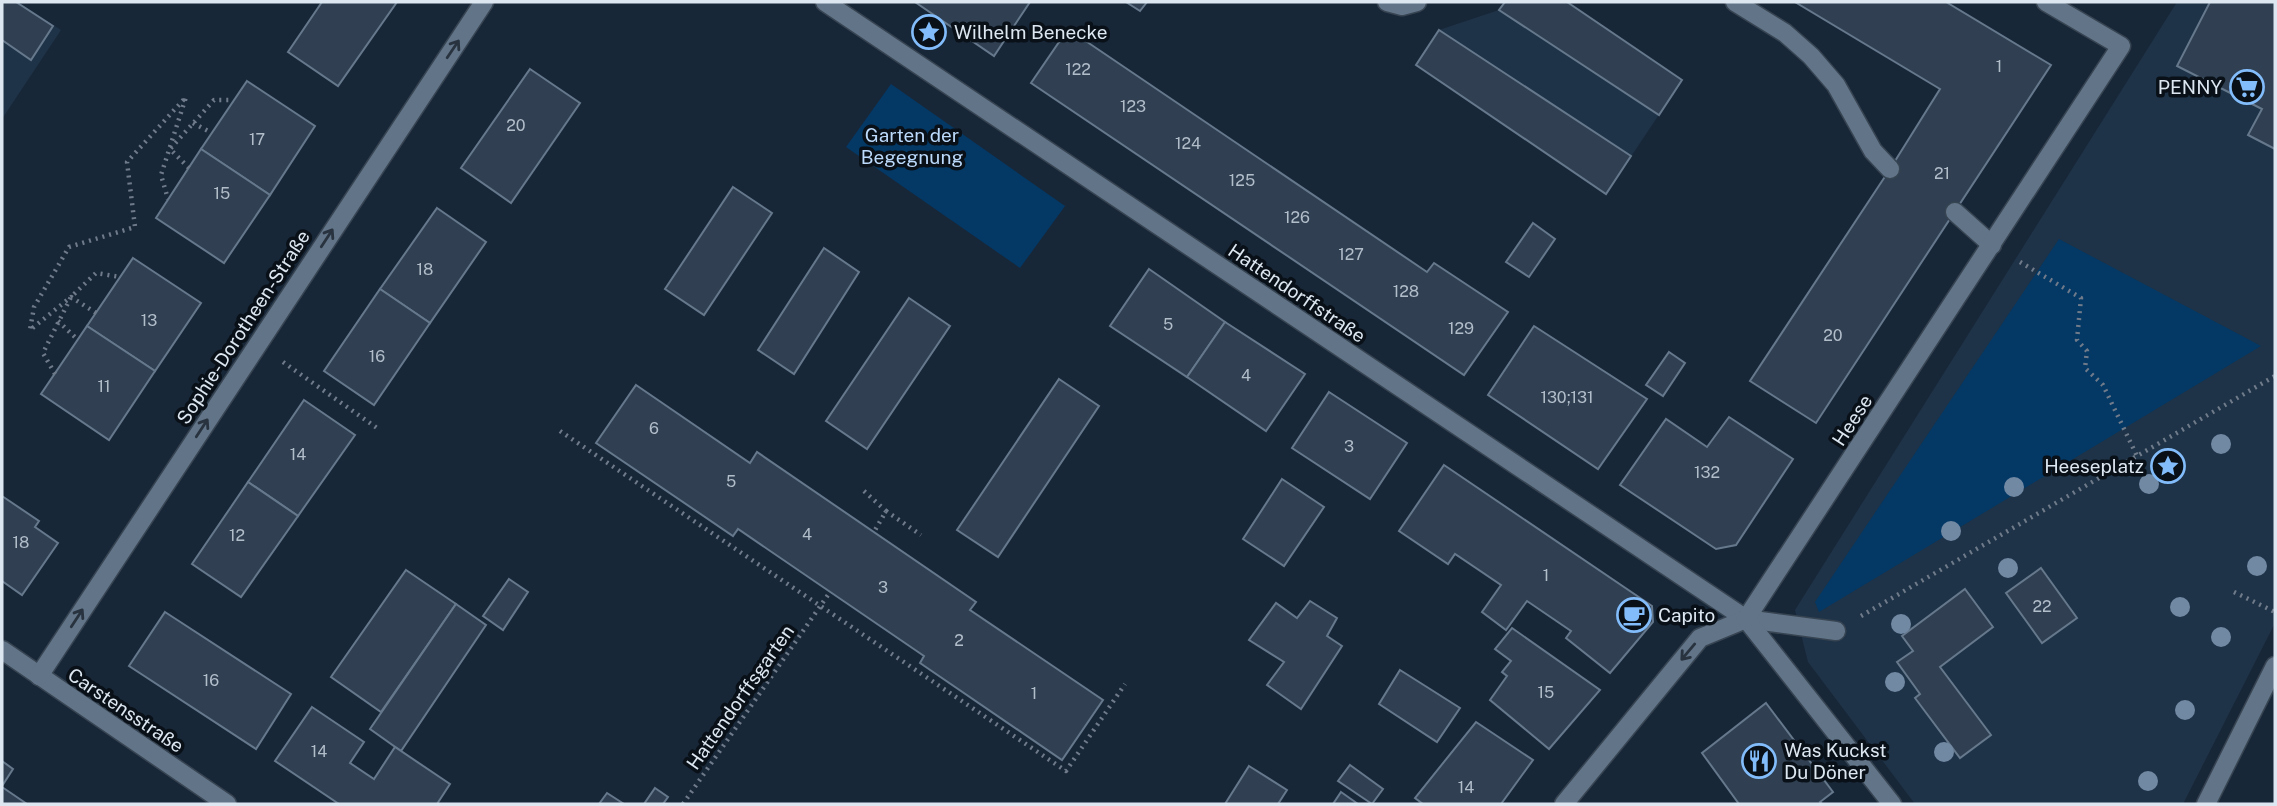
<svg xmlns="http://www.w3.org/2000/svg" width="2277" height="806" font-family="'Public Sans',sans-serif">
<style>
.built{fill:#1e3347}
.green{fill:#043865}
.building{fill:#304052;stroke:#65788c;stroke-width:2}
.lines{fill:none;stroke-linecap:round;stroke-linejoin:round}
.service-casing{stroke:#374452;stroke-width:21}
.minor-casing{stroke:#374452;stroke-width:21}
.tertiary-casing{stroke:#374452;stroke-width:21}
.path{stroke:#6f7b8a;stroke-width:4.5;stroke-dasharray:2 5;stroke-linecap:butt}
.service{stroke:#627488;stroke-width:18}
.minor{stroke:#627488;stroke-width:18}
.tertiary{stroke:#627488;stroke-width:18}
.tree{fill:#7289a4}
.oneway{stroke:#28333f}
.labels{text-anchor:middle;stroke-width:7;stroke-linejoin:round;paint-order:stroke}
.number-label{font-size:16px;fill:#b2bdca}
.poi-label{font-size:19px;fill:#dde7f2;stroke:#091017;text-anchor:start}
.park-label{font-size:19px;fill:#bcdafc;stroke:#091017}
.street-label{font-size:19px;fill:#dde7f2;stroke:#091017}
</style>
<rect width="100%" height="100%" fill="#182738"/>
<g class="built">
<path d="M2 2H18L61 30 2 119Z"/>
<path d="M1505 2H1567L1682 80 1606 194 1416 65 1439 30 1499 10Z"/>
<path d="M2177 2H2275V623L2183 804H1915L1808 662 1795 610Z"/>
</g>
<g class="green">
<path d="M891 84 1065 206 1020 268 846 147Z"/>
<path d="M2059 239 2261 346 1819 612 1815 602Z"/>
</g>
<g class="building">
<path d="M2 2H16L53 26 31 60 2 40Z"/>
<path d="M322 2H397L338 86 288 52Z"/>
<path d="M915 2H1030L994 56Z"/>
<path d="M1126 2H1147L1140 11Z"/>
<path d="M1505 2H1567L1682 80 1659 115 1499 10Z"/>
<path d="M1795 2H1946L2051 65 1816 423 1750 381 1890 169 1940 89Z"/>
<path d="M2210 2H2275V149L2248 135 2262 109 2177 66Z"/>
<path d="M1068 29 1427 272 1434 263 1508 312 1464 375 1031 83Z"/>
<path d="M1439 30 1631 156 1606 194 1416 65Z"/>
<path d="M530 69 580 103 511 203 461 168Z"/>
<path d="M247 81 315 126 270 195 201 149Z"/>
<path d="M201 149 270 195 224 263 156 218Z"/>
<path d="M733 187 772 213 704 315 665 289Z"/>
<path d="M437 208 486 242 430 323 380 289Z"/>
<path d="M1533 223 1555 239 1529 277 1506 262Z"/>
<path d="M824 248 859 272 794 374 758 350Z"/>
<path d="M133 258 201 303 155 371 87 326Z"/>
<path d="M1149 269 1225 322 1187 377 1110 326Z"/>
<path d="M380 289 430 323 374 405 324 371Z"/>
<path d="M909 298 950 326 867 449 826 421Z"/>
<path d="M1225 322 1305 374 1266 431 1187 377Z"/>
<path d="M87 326 155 371 109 440 41 394Z"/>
<path d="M1534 326 1647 399 1598 469 1488 395Z"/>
<path d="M1669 352 1685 363 1663 396 1646 385Z"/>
<path d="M1059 379 1099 406 998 557 957 530Z"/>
<path d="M636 385 750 463 757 452 976 602 970 610 1103 700 1062 760 920 663 924 656 738 529 733 536 596 443Z"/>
<path d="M1329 392 1407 443 1370 499 1292 448Z"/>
<path d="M304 400 355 435 298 516 248 482Z"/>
<path d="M1729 417 1793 459 1736 545 1716 549 1620 485 1666 419 1707 447Z"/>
<path d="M1444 465 1652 606 1653 622 1610 673 1566 638 1571 631 1527 601 1506 630 1482 612 1501 585 1455 554 1448 564 1399 531Z"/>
<path d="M1282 479 1324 507 1284 566 1243 539Z"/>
<path d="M248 482 298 516 241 597 192 564Z"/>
<path d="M2 496 39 521 35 527 58 543 22 595 2 581Z"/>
<path d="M2041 568 2077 618 2042 643 2006 593Z"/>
<path d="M406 570 456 604 381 712 331 677Z"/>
<path d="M509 579 528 592 503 630 483 616Z"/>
<path d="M1965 589 1993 627 1940 667 1991 735 1960 758 1915 698 1920 694 1897 662 1913 651 1902 636Z"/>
<path d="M1310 601 1337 618 1327 636 1342 646 1301 709 1267 685 1284 662 1249 640 1276 603 1297 618Z"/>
<path d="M456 604 486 625 401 751 370 729Z"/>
<path d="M165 612 291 694 256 749 129 666Z"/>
<path d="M1512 628 1600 690 1549 749 1490 700 1507 676 1502 672 1511 661 1495 649Z"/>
<path d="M1400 670 1460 708 1437 742 1379 704Z"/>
<path d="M1766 703 1833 792 1820 802 1822 804H1739L1702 753Z"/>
<path d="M312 707 364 742 350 763 374 779 395 747 450 784 437 804H339L275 761Z"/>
<path d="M1476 722 1533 760 1501 804H1423L1415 798Z"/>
<path d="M2 761 13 769 2 786Z"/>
<path d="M1350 765 1383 789 1372 804 1338 781Z"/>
<path d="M1249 766 1287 790 1278 804H1225Z"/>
<path d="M2 787 27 804H2Z"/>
<path d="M655 788 668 797 663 804H644Z"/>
<path d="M1341 792 1358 804H1333Z"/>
<path d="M607 793 624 804H599Z"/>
</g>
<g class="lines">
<g class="service-casing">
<g id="service">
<path d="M1387 2 1402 6 1417 2"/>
<path d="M1735 2 1785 33 1811 56 1836 85 1873 151 1890 169"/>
<path d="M1955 212 1992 245"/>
<path d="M1746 619 1836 631"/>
</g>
</g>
<g class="minor-casing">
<g id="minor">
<path d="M825 2 1746 619"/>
<path d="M2 650 227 804"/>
<path d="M39 676 484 2"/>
<path d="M1564 804 1700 638 1746 619"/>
<path d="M1892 804 1746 619 2121 46 2046 2"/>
</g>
</g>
<g class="tertiary-casing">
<path id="tertiary" d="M2206 804 2275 666"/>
</g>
<g class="path">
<path d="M193 123 212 133"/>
<path d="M189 168 170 149 214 100H233"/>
<path d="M2020 262 2081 298 2077 340 2087 351 2085 368 2103 385 2137 456"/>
<path d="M96 313 71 297 30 330 34 307 69 247 135 227 127 162 186 97 161 175 168 199"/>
<path d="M58 321 78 340"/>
<path d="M283 362 377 428"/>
<path d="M55 374 43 353 71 297 96 273 120 277"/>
<path d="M560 431 1066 771 1125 684"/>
<path d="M864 491 886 511 874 532"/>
<path d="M886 511 921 535"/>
<path d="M2234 592 2275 612"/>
<path d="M1861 616 2275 376"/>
<path d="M683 804 830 592"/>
</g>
<use href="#service" class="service"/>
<use href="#minor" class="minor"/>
<use href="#tertiary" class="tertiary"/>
</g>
<g class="tree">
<circle cx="2221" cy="444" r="10"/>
<circle cx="2149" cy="484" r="10"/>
<circle cx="2014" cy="487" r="10"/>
<circle cx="1951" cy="531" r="10"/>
<circle cx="2257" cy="566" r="10"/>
<circle cx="2008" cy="568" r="10"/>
<circle cx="2180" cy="607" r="10"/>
<circle cx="1901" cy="624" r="10"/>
<circle cx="2221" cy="637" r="10"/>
<circle cx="1895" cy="682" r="10"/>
<circle cx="2185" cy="710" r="10"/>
<circle cx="1944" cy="752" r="10"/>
<circle cx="2148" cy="781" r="10"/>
</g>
<defs><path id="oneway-shaft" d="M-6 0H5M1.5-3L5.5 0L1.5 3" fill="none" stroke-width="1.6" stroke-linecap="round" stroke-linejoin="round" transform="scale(1.75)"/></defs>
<g class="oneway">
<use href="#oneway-shaft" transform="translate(453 49) rotate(-56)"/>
<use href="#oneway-shaft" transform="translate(327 238) rotate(-57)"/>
<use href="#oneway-shaft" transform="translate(202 428) rotate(-57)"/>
<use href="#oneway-shaft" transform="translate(77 618) rotate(-57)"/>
<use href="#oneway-shaft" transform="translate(1688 652) rotate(130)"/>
</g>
<defs>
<g id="sight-ring" transform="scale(1.75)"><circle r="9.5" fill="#091017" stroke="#82bcfa" stroke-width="1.5"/><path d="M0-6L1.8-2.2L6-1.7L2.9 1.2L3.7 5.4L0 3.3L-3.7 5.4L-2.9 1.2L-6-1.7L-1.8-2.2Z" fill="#82bcfa"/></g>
<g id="supermarket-ring" transform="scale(1.75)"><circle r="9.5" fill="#091017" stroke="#82bcfa" stroke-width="1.5"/><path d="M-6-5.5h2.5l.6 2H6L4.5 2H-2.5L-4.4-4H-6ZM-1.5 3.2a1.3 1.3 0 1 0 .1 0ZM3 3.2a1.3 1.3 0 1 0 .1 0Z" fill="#82bcfa"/></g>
<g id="cafe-ring" transform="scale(1.75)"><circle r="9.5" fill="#091017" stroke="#82bcfa" stroke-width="1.5"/><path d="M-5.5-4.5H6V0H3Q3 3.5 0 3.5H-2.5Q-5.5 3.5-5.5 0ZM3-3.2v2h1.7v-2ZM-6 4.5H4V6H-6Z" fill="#82bcfa"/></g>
<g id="restaurant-ring" transform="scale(1.75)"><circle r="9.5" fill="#091017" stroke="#82bcfa" stroke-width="1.5"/><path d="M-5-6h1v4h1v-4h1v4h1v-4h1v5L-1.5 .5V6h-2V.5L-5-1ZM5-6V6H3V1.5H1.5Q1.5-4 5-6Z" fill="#82bcfa"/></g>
</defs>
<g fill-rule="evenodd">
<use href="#sight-ring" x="929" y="32"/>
<use href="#supermarket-ring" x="2247" y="87"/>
<use href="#sight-ring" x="2168" y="466"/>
<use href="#cafe-ring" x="1634" y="615"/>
<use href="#restaurant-ring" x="1759" y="761"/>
</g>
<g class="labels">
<g class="number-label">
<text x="1999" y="72">1</text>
<text x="1078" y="75">122</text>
<text x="1133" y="112">123</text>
<text x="516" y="131">20</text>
<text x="257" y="145">17</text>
<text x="1188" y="149">124</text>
<text x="1942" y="179">21</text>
<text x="1242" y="186">125</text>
<text x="222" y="199">15</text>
<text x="1297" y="223">126</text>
<text x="1351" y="260">127</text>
<text x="425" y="275">18</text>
<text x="1406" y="297">128</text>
<text x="149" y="326">13</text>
<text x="1168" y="330">5</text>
<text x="1461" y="334">129</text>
<text x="1833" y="341">20</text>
<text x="377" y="362">16</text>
<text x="1246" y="381">4</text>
<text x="104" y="392">11</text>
<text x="1567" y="403">130;131</text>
<text x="654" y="434">6</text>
<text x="1349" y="452">3</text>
<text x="298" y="460">14</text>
<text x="1707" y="478">132</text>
<text x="731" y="487">5</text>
<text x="807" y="540">4</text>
<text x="237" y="541">12</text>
<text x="21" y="548">18</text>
<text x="1546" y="581">1</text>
<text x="883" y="593">3</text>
<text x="2042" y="612">22</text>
<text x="959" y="646">2</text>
<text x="211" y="686">16</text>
<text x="1546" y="698">15</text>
<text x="1034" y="699">1</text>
<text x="319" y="757">14</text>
<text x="1466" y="793">14</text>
</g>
<g class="poi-label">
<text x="954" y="39">Wilhelm Benecke</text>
<text x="2222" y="94" text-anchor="end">PENNY</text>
<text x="2144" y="473" text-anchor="end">Heeseplatz</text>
<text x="1658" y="622">Capito</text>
<text x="1784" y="757">Was Kuckst<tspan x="1784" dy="22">Du Döner</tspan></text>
</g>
<g class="park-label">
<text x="912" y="142">Garten der<tspan x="912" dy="22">Begegnung</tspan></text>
</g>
<g class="street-label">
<text transform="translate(1297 293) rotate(34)" y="7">Hattendorffstraße</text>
<text transform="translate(243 327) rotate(-57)" y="7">Sophie-Dorotheen-Straße</text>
<text transform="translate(1852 420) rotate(-57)" y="7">Heese</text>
<text transform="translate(740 697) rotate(-55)" y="7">Hattendorffsgarten</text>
<text transform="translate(126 710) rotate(34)" y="7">Carstensstraße</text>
</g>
</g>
<rect width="2277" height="806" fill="none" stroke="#dde7f2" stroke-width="7"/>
</svg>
